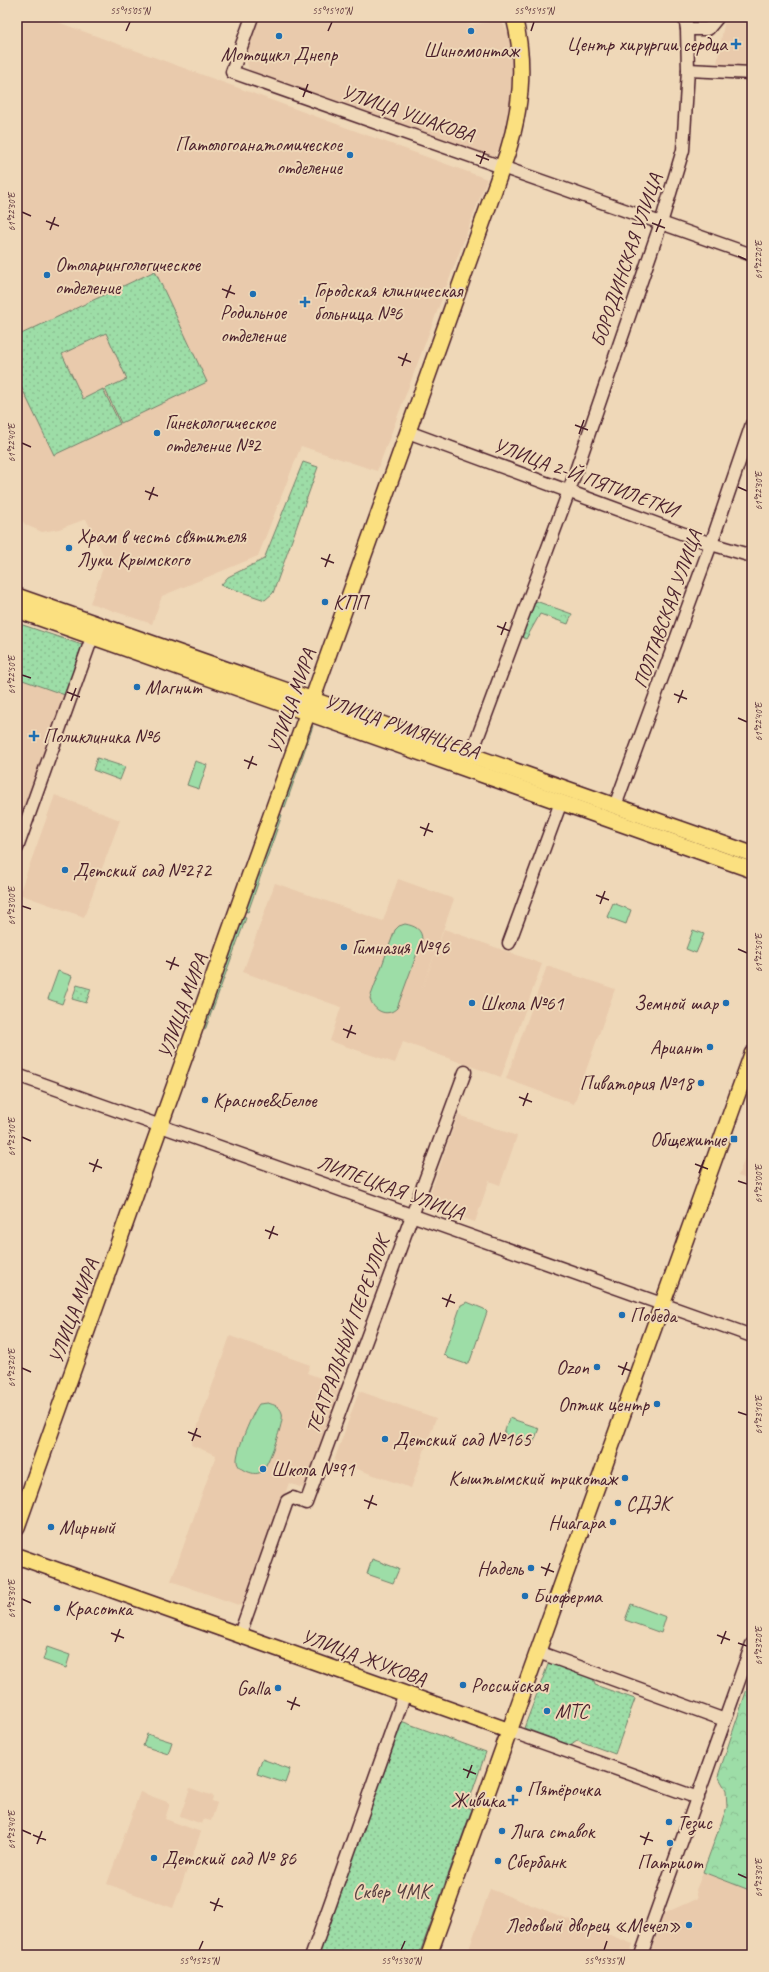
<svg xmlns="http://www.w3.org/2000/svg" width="769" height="1972" font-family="Caveat,sans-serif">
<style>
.built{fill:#e9caac}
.grass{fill:url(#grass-tufts);stroke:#747e69}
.forest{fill:url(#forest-crowns);stroke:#747e69}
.park{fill:url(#park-dots);stroke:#747e69}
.pitch{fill:#9ddda7;stroke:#747e69}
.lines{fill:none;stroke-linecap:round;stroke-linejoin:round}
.minor-casing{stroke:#4a1f2b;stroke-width:15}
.major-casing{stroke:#4a1f2b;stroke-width:18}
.minor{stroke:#efd8b8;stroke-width:12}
.major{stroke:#fbe080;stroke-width:15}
.ticks{fill:none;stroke:#4a1f2b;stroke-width:1.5}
.poi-dot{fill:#1f6fb2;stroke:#efd8b8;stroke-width:1.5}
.labels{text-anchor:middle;stroke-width:4;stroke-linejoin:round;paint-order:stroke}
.poi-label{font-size:20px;fill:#4a1f2b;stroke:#efd8b8;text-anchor:start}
.street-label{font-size:20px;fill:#4a1f2b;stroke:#efd8b8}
.park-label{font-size:20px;fill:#563c3e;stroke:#efd8b8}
.neatline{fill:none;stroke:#4a1f2b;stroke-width:1.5}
.ticks-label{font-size:10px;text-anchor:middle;fill:#4a1f2b}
</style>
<defs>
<pattern id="grass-tufts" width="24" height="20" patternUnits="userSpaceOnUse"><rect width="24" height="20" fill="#9ddda7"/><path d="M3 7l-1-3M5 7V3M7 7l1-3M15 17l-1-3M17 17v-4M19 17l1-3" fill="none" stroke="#89bd90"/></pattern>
<pattern id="forest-crowns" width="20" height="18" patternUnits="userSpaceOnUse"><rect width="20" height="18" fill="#9ddda7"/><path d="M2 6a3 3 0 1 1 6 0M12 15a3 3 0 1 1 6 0" fill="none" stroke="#89bd90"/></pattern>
<pattern id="park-dots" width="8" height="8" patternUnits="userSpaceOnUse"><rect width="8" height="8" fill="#9ddda7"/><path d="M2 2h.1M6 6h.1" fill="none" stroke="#89bd90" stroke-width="1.8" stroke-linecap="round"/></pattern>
</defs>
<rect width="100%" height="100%" fill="#efd8b8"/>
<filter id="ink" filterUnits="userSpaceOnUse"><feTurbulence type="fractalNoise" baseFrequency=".025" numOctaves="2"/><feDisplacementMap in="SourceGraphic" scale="8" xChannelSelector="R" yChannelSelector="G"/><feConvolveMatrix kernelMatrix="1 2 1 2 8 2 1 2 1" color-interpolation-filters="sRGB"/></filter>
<g filter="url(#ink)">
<g class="built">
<path d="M17 17H44L487 179 377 471 301 446 258 556 162 596 152 624 90 603 106 560 86 519 59 529 42 532 26 525 17 516V378L54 455 83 399 61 354 106 333 128 379 121 423 155 271 17 336Z"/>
<path d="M259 17H448L472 25 500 20 509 33 513 74 511 111 501 145 493 158 250 74 245 54Z"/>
<path d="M733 17H752V71L716 70 725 18Z"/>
<path d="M17 678 65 695 17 827Z"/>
<path d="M55 795 120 820 84 917 19 894Z"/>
<path d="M398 879 454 899 421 992 444 929 542 964 501 1077 403 1042 395 1063 330 1041 341 1007 243 972 275 883 383 921Z"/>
<path d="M547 966 615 989 574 1104 506 1079Z"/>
<path d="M458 1115 517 1136 500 1185 489 1181 475 1222 426 1205Z"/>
<path d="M752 1139V1181L738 1176Z"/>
<path d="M230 1336 310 1365 307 1373 345 1387 308 1490 289 1483 244 1607 171 1581 216 1455 191 1445Z"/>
<path d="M359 1391 436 1418 411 1488 334 1461Z"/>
<path d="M190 1788 213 1796 212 1801 217 1803 211 1821 204 1819 202 1824 180 1816Z"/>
<path d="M140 1792 170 1803 165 1819 201 1832 173 1908 107 1884Z"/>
<path d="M703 1872 752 1891V1955H649L663 1914 698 1898 696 1890Z"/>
<path d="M490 1889 633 1944 629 1955H467Z"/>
</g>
<g class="grass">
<path d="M307 724 313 726 285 807 279 805Z"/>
<path d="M276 813 282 815 248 912 241 910Z"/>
<path d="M239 916 246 918 205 1030 199 1028Z"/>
</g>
<g class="forest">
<path d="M533 600 572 614 568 624 540 614 526 639 519 635Z"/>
<path d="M752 1674V1891L703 1872 727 1807 726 1790 718 1776Z"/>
</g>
<g class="park">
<path d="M155 271 207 382 121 423 105 389 127 379 106 333 62 354 83 399 103 389 120 424 54 455 17 378V336Z"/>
<path d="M303 462 318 467 273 593 265 600 221 585 228 577 264 559Z"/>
<path d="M17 623 82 645 65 695 17 678Z"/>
<path d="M97 758 125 767 120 780 93 770Z"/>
<path d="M77 985 91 989 86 1003 72 999Z"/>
<path d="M549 1662 593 1677 595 1685 635 1699 615 1754 577 1740 570 1745 524 1728Z"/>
<path d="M401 1721 486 1752 467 1807 472 1809 419 1955H317Z"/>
</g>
<g class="pitch">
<path d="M195 761 207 765 199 789 187 785Z"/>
<path d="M613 903 631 910 626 924 607 917Z"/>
<path d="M405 924C415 926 422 929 422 940L397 1008C387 1018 373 1011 370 998L395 930 399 926Z"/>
<path d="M693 930 704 934 696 953 686 949Z"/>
<path d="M58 971 72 976 62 1004 48 999Z"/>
<path d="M467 1302 484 1309 487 1312 470 1361 466 1364 448 1358 444 1354 461 1305Z"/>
<path d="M268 1403C274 1405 280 1406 282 1413 285 1420 268 1467 261 1472 256 1475 251 1473 246 1471 242 1470 237 1466 237 1461 236 1451 253 1412 259 1404Z"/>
<path d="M509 1418 539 1428 533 1444 504 1434Z"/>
<path d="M372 1559 399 1569 393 1583 367 1574Z"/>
<path d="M631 1604 666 1617 661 1633 625 1620Z"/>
<path d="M47 1647 70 1655 66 1668 43 1660Z"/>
<path d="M147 1734 172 1742 168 1754 143 1746Z"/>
<path d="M262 1759 290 1769 285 1783 257 1774Z"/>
</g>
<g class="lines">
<g class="minor-casing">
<g id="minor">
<path d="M252 17 232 72 752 255"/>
<path d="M687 29H708L718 17"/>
<path d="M688 70 752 73"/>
<path d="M408 432 711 544 752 556"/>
<path d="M471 755 569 491 661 223 683 150 688 70 687 29 685 17"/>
<path d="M615 806 711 544 752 424"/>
<path d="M17 848 95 629"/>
<path d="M509 943 561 802"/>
<path d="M17 1075 752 1336"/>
<path d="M240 1634 287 1501 293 1498 306 1503 465 1072"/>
<path d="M538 1652 725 1720"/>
<path d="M510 1731 698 1798"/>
<path d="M312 1955 405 1693"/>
<path d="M641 1955 752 1644"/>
</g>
</g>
<g class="major-casing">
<g id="major">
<path d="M17 596 752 854"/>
<path d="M17 610 752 870"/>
<path d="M17 1527 507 154C521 110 526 63 514 17"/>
<path d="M17 1556 510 1731"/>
<path d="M429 1955 752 1054"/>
</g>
</g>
<use href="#minor" class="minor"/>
<use href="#major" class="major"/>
</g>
</g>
<path class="ticks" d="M126 31 130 22M328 31 332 22M531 31 534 22M299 88 312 93M303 97 308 84M476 155 489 160M480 164 485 151M22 212 31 216M46 221 59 226M652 223 665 228M50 230 55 217M656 232 661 219M738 256 747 260M222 289 235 294M226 298 231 285M398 357 411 362M402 366 407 353M575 425 588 430M579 434 584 420M22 443 31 447M738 487 747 491M145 491 158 496M149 500 154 487M321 558 334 563M325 567 330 554M497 626 510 631M501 635 506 622M22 675 31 678M67 692 80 697M674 694 687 699M71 701 76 688M678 703 683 690M738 718 747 722M244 760 257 765M248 769 253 756M420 827 433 832M424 836 429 823M596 895 609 900M600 904 605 891M22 906 31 909M738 949 747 953M166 961 179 966M170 970 175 957M343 1029 356 1034M347 1038 352 1025M519 1097 532 1102M523 1106 528 1093M22 1137 31 1141M89 1163 102 1168M695 1164 708 1169M93 1172 98 1159M699 1173 704 1160M738 1181 747 1184M265 1230 278 1235M269 1239 274 1226M442 1298 455 1303M446 1307 451 1294M618 1366 631 1371M22 1368 31 1372M622 1375 627 1362M738 1412 747 1415M188 1432 201 1437M192 1441 197 1428M364 1500 377 1505M368 1509 373 1495M541 1567 554 1572M545 1576 550 1563M22 1599 31 1603M111 1633 124 1638M717 1635 730 1640M115 1642 120 1629M738 1643 747 1646M721 1644 726 1631M287 1701 300 1706M291 1710 296 1697M463 1769 476 1774M467 1778 472 1765M22 1830 31 1834M33 1835 46 1840M640 1836 653 1841M37 1844 42 1831M644 1845 649 1832M738 1874 747 1878M210 1902 223 1907M214 1911 219 1898M199 1950 203 1941M401 1950 405 1941M604 1950 607 1941"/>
<g class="poi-dot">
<circle cx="471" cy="31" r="4"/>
<circle cx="279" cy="36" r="4"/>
<path d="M734 38h4v4h4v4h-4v4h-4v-4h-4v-4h4z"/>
<circle cx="350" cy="155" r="4"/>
<circle cx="47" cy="275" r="4"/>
<circle cx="253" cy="294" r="4"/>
<path d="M303 296h4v4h4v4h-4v4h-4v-4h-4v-4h4z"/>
<circle cx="157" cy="433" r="4"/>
<circle cx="69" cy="548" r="4"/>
<circle cx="325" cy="602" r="4"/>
<circle cx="137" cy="687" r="4"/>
<path d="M32 730h4v4h4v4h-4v4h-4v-4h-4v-4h4z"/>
<circle cx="65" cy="870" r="4"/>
<circle cx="344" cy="947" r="4"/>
<circle cx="472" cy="1003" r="4"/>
<circle cx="726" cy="1003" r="4"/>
<circle cx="710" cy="1047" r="4"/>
<circle cx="701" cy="1083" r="4"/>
<circle cx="205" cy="1100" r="4"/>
<rect x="730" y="1135" width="8" height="8" rx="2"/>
<circle cx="622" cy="1315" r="4"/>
<circle cx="597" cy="1367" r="4"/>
<circle cx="657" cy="1404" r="4"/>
<circle cx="385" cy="1439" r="4"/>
<circle cx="263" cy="1469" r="4"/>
<circle cx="625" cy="1478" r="4"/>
<circle cx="618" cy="1503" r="4"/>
<circle cx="613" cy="1522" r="4"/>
<circle cx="51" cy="1527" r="4"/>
<circle cx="531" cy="1568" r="4"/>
<circle cx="525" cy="1596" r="4"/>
<circle cx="57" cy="1608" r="4"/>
<circle cx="463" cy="1685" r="4"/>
<circle cx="278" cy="1688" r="4"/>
<circle cx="547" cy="1711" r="4"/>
<circle cx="519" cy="1789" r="4"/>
<path d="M511 1794h4v4h4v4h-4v4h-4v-4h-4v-4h4z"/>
<circle cx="669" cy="1822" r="4"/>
<circle cx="502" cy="1831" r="4"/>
<circle cx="670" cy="1843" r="4"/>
<circle cx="154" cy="1858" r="4"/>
<circle cx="498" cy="1861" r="4"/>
<circle cx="689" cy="1925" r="4"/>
</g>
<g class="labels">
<g class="poi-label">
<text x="727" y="51" text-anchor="end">Центр хирургии сердца</text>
<text x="471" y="57" text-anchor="middle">Шиномонтаж</text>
<text x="279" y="61" text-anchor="middle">Мотоцикл Днепр</text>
<text x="342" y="151" text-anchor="end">Патологоанатомическое<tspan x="342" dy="23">отделение</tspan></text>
<text x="55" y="271">Отоларингологическое<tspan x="55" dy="23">отделение</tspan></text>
<text x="314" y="297">Городская клиническая<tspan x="314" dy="23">больница №6</tspan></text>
<text x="253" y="319" text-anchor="middle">Родильное<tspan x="253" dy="23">отделение</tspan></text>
<text x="165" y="429">Гинекологическое<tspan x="165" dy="23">отделение №2</tspan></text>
<text x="77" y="543">Храм в честь святителя<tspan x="77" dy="23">Луки Крымского</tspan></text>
<text x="333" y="609">КПП</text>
<text x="145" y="694">Магнит</text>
<text x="43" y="743">Поликлиника №6</text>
<text x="73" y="877">Детский сад №272</text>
<text x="352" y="954">Гимназия №96</text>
<text x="480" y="1010">Школа №61</text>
<text x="718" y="1010" text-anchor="end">Земной шар</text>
<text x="702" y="1054" text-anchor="end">Ариант</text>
<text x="693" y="1090" text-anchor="end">Пиватория №18</text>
<text x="213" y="1107">Красное&amp;Белое</text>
<text x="726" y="1146" text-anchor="end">Общежитие</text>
<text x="630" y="1322">Победа</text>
<text x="589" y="1374" text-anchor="end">Ozon</text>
<text x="649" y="1411" text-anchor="end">Оптик центр</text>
<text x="393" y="1446">Детский сад №165</text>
<text x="271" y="1476">Школа №91</text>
<text x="617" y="1485" text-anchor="end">Кыштымский трикотаж</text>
<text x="626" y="1510">СДЭК</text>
<text x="605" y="1529" text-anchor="end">Ниагара</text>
<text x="59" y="1534">Мирный</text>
<text x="523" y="1575" text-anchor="end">Надель</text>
<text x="533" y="1603">Биоферма</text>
<text x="65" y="1615">Красотка</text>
<text x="471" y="1692">Российская</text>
<text x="270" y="1695" text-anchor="end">Galla</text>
<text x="555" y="1718">МТС</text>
<text x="527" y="1796">Пятёрочка</text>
<text x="505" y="1807" text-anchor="end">Живика</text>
<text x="677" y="1829">Тезис</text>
<text x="510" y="1838">Лига ставок</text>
<text x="162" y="1865">Детский сад № 86</text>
<text x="506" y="1868">Сбербанк</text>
<text x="670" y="1869" text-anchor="middle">Патриот</text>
<text x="681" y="1932" text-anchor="end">Ледовый дворец «Мечел»</text>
</g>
<g class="street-label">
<text transform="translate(408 113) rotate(19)" y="7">УЛИЦА УШАКОВА</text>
<text transform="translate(626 260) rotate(-71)" y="7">БОРОДИНСКАЯ УЛИЦА</text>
<text transform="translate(586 477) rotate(20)" y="7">УЛИЦА 2-Й ПЯТИЛЕТКИ</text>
<text transform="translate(667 609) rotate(-70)" y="7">ПОЛТАВСКАЯ УЛИЦА</text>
<text transform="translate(291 701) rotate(-71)" y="7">УЛИЦА МИРА</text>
<text transform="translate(402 726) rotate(19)" y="7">УЛИЦА РУМЯНЦЕВА</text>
<text transform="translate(182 1006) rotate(-70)" y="7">УЛИЦА МИРА</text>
<text transform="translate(391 1187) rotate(20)" y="7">ЛИПЕЦКАЯ УЛИЦА</text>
<text transform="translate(73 1311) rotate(-70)" y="7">УЛИЦА МИРА</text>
<text transform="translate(347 1335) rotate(-70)" y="7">ТЕАТРАЛЬНЫЙ ПЕРЕУЛОК</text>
<text transform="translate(364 1657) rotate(20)" y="7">УЛИЦА ЖУКОВА</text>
</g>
<g class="park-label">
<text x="391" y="1898">Сквер ЧМК</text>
</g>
</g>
<rect width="769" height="1972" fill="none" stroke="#efd8b8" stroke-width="44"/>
<rect x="22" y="22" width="725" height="1928" class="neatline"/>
<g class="ticks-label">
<text x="130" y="14">55°15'05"N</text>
<text x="332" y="14">55°15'10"N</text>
<text x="534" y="14">55°15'15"N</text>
<text transform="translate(11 212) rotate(-90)" y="4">61°22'30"E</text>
<text transform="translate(758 260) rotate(-90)" y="4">61°22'20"E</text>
<text transform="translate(11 443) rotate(-90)" y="4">61°22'40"E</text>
<text transform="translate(758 491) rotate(-90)" y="4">61°22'30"E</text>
<text transform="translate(11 675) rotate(-90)" y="4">61°22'50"E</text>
<text transform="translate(758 722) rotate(-90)" y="4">61°22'40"E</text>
<text transform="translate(11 906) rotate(-90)" y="4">61°23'00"E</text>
<text transform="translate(758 953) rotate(-90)" y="4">61°22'50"E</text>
<text transform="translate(11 1137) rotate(-90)" y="4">61°23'10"E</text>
<text transform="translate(758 1184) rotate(-90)" y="4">61°23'00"E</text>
<text transform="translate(11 1368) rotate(-90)" y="4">61°23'20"E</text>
<text transform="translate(758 1415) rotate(-90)" y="4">61°23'10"E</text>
<text transform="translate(11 1599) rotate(-90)" y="4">61°23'30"E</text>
<text transform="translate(758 1646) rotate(-90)" y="4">61°23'20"E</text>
<text transform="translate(11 1830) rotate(-90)" y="4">61°23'40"E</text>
<text transform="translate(758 1878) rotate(-90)" y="4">61°23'30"E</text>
<text x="199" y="1964">55°15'25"N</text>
<text x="401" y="1964">55°15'30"N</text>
<text x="604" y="1964">55°15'35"N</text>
</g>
</svg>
